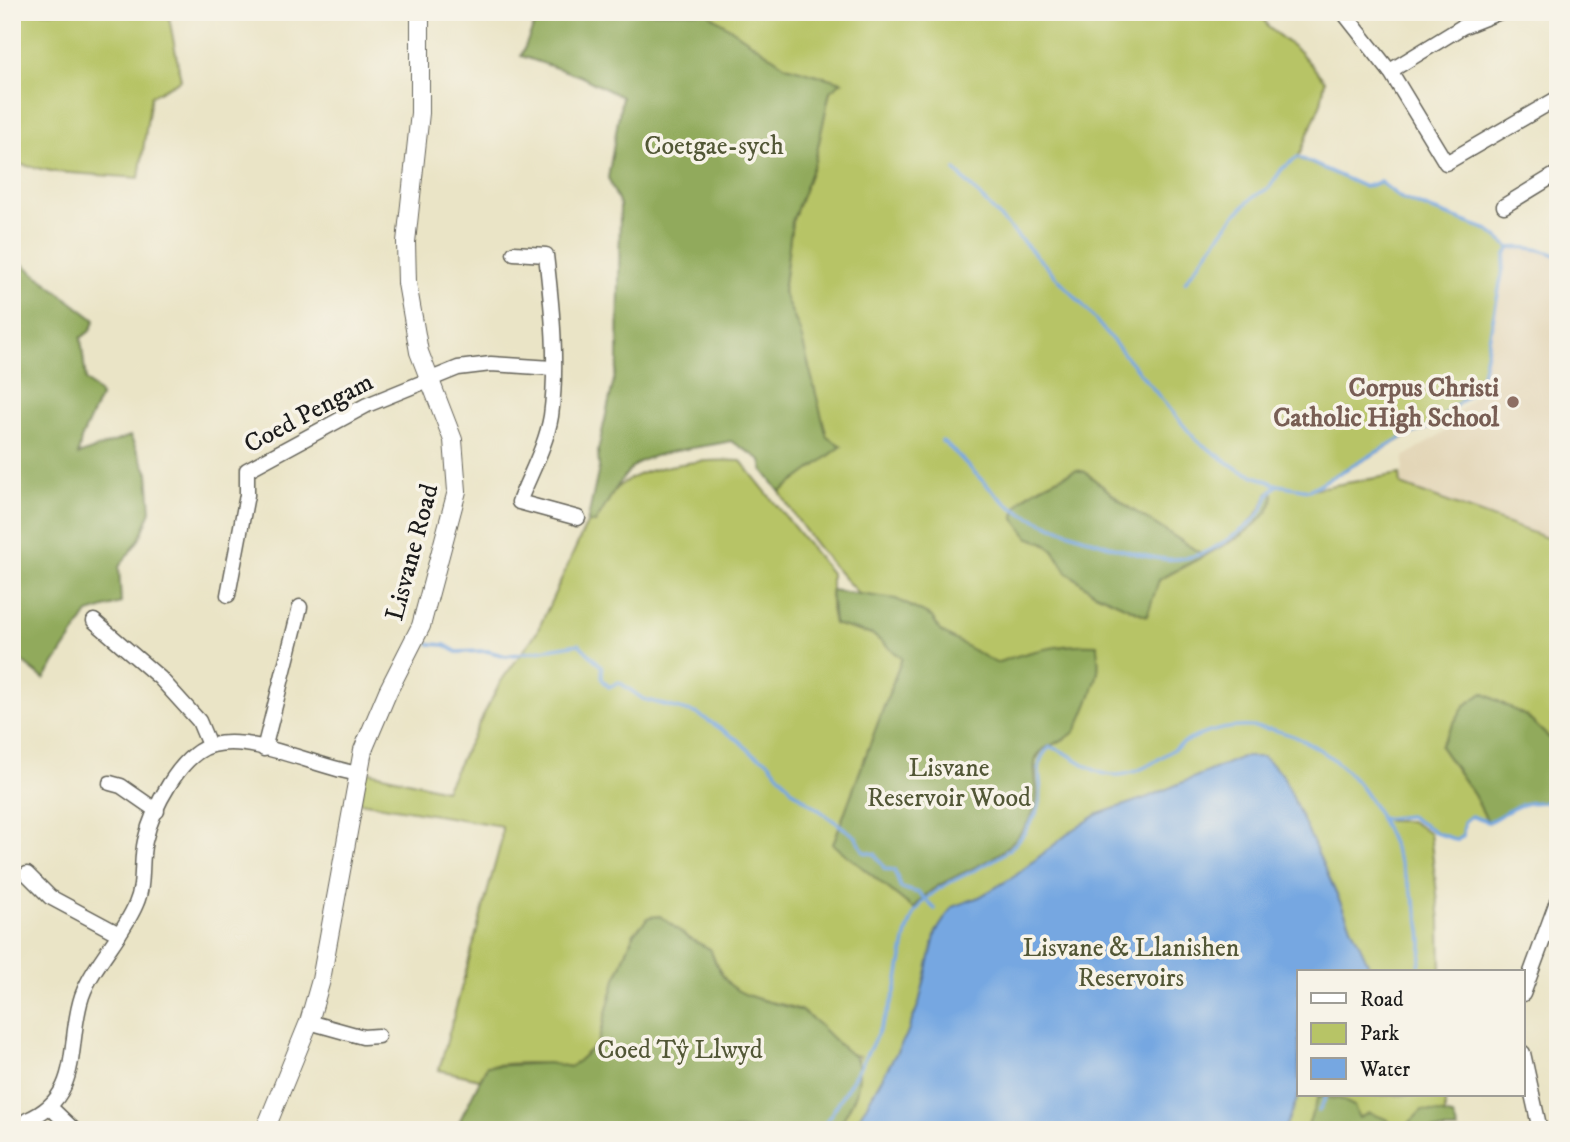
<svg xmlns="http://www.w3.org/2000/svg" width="1570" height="1142" font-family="'IM FELL DW Pica',serif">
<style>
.built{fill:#e3d6b7}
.green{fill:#b7c466;stroke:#6a7041;stroke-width:2;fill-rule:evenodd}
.forest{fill:#91aa5b;stroke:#56633c;stroke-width:2}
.water{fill:#76a7e1;stroke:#49627e;stroke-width:2}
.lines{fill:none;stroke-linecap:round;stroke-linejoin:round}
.stream{stroke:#76a7e1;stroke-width:3.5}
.minor-casing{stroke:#646258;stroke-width:17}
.major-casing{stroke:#646258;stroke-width:20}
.minor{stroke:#fff;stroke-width:14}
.major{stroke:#fff;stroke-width:18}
.education-dot{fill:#8d6e63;stroke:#f7f3e8;stroke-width:2.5}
.labels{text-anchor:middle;stroke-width:7;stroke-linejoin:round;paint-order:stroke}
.park-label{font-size:26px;fill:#525736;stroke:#f7f3e8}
.education-label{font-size:26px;font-weight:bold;fill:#785e54;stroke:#f7f3e8;text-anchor:end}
.street-label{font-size:26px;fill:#1c1c1c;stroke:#f7f3e8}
</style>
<rect width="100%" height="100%" fill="#f7f3e8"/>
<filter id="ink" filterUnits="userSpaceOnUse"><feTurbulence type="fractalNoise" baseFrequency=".0143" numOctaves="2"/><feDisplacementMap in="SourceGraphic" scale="14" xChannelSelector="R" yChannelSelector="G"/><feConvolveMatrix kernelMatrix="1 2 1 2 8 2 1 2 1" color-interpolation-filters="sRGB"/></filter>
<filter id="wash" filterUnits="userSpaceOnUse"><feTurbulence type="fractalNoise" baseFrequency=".00686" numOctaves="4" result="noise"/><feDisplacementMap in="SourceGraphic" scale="28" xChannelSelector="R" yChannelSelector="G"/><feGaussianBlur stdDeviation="1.57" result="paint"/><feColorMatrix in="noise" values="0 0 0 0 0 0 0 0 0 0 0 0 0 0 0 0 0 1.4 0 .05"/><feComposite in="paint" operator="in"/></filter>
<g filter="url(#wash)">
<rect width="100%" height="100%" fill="#eae4c6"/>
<path class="built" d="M1509 248 1539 250 1558 258V542L1401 485 1404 457 1449 429 1459 411 1477 394Z"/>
<g class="green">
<path d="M12 12H168L181 80 151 96 139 178 56 172 12 163Z"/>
<path d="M706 12H1261L1268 27 1300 52 1325 81 1321 103 1298 158 1365 187 1380 182 1402 199 1488 230 1510 248 1506 254 1480 385 1432 426 1407 436 1311 489 1400 474 1401 485 1558 542V746L1526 716 1507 708 1440 746 1474 795 1488 822 1471 816 1464 822 1463 836 1457 840 1437 833 1409 816 1386 819 1388 821H1410L1430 833 1440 920 1441 972H1299V1095H1445V1130H817L841 1094 860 1056C840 1056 821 1022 802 1011 783 1000 752 1004 735 991 722 980 716 964 710 949L690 939 659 916 634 933 614 984 598 1043 571 1067C543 1062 515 1062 487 1066L480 1079 439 1070 501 842 502 826 359 802 366 771 445 790 501 681 537 632 587 523H595C602 513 607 499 615 490 639 464 708 459 741 461L831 573V610L834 624 873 635 902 658 833 844 914 909 929 892 950 880 1037 796 1035 761 1041 752C948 673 842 599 780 492L841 446 827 437 783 293 792 222 815 161 830 91 841 82 786 67ZM1076 470 1085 472 1128 507 1202 554C1231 537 1256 526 1268 493L1258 521 1240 537 1159 580 1146 616 1093 592 1067 572 1054 551 1014 519C1015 491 1055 481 1076 470Z"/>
</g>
<g class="forest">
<path d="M706 12 786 66 842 82 830 91 815 161 792 222 783 292 800 331 827 437 842 446 780 492 763 470 761 460 731 441C707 447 652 451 635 465 618 480 607 505 595 523H587L599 468 598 450 618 362 620 205 608 178 622 97 580 76 521 56 536 21 509 13Z"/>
<path d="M12 256 95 320 90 331 81 338 86 380 101 395 81 439 78 455 130 436 148 473 151 511 140 538 119 567 121 603 88 613 44 679 12 654Z"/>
<path d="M1076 470 1085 472 1128 507 1202 554C1221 543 1244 531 1259 514 1265 507 1264 496 1272 489 1286 526 1182 563 1159 580L1147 616 1093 592 1067 572 1054 551 1045 543 1029 538 1014 519C1015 492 1055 481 1076 470Z"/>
<path d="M831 590 896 599 932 617 940 631 996 663C1028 651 1063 643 1097 645 1097 653 1100 663 1098 671 1096 684 1082 721 1075 731 1064 745 1039 743 1035 762 1033 772 1037 784 1037 794 1037 815 1021 835 1006 848 979 872 934 877 914 909L833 844 902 658 873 635 834 624Z"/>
<path d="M1483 693 1526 716 1558 746V799C1546 805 1536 800 1524 804 1510 808 1501 816 1488 822L1474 795 1440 746 1464 706Z"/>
<path d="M660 916 690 939 710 949C726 991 736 993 777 1004 785 1006 796 1008 803 1012 824 1025 835 1046 856 1057 865 1087 852 1103 837 1130H455L487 1066 548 1063 571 1067 598 1043 614 984 634 933 649 917Z"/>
<path d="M1318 1097 1340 1099 1354 1106 1359 1118 1369 1113 1387 1119 1396 1130H1306Z"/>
<path d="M1422 1110 1453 1116 1458 1130H1402Z"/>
</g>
<path class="water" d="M1242 757H1263L1282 774 1372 972H1299V1095L1284 1130H852L906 1036 919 1003 936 932 952 907 979 897 1015 876 1070 832 1098 814 1148 797Z"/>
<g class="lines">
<g class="stream">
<path d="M955 170 1082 304 1196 440 1239 470 1278 485 1309 490 1407 435 1432 426 1480 385 1506 254 1510 248C1527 246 1542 249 1558 256"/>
<path d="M1185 282 1235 215 1253 197 1269 188 1282 169 1298 157 1365 187 1380 182 1402 199 1488 230 1510 248"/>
<path d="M942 441C968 461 984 488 1012 507 1034 523 1136 557 1164 559 1176 560 1189 558 1201 554 1216 548 1254 525 1261 511 1268 499 1267 493 1278 485"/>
<path d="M430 644 445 645 457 652 487 651 506 656 579 644 602 667V679L609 687 619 682 643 699 698 714 738 740 753 754 767 760 793 791 856 837 864 852 875 854 885 869 894 870 901 888 919 893 935 909"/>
<path d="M1380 819 1409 816 1437 833 1457 840 1463 836 1464 822 1471 816 1488 822C1501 816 1510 808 1524 804 1536 800 1546 805 1558 799"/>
<path d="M1319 1111 1327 1095"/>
<path d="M821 1130C848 1088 875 1045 893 998 903 971 901 936 916 911 940 873 1001 872 1026 830 1030 823 1037 814 1039 806 1046 783 1029 765 1050 747 1074 752 1091 777 1118 775 1150 773 1169 747 1198 736 1256 713 1315 735 1356 781 1377 805 1389 836 1401 865 1413 896 1432 941 1416 972"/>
</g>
</g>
</g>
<g filter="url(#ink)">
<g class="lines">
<g class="minor-casing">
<g id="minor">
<path d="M1343 12 1392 74 1446 163 1558 98"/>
<path d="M1390 71 1462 27 1500 12"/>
<path d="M1504 206 1558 173"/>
<path d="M514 253 546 255C552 307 558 364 551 416 546 446 530 474 519 502L578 518"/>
<path d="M228 595 247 495V470L367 405 458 368 491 364 552 368"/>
<path d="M94 621 160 678 199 721 209 745"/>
<path d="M264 749 300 607"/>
<path d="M110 783 121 786 157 811"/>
<path d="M27 874 50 897 119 934"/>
<path d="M1523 994 1558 899"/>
<path d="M309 1022 363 1037 378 1036"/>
<path d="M1523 1053 1540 1130"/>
<path d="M51 1108 74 1130"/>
<path d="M27 1120C84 1096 66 1043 82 996 94 963 122 937 136 904 145 884 140 862 145 841 152 810 180 753 213 745 254 735 316 767 359 774"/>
</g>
</g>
<g class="major-casing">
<path id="major" d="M265 1130 309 1022 321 980 363 750 388 691 421 626 457 491 453 440 419 352 407 283 406 242 420 113V12"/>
</g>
<use href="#minor" class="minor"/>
<use href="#major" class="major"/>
</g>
</g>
<circle class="education-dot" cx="1513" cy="402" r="7"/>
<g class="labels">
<g class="park-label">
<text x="714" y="154">Coetgae-sych</text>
<text x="949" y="776">Lisvane<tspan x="949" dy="30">Reservoir Wood</tspan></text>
<text x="1131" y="956">Lisvane &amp; Llanishen<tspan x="1131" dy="30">Reservoirs</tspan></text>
<text x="680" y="1058">Coed Tŷ Llwyd</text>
</g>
<g class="education-label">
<text x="1499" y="396">Corpus Christi<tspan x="1499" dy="30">Catholic High School</tspan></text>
</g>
<g class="street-label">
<text transform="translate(308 412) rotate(-28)" y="9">Coed Pengam</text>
<text transform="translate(411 552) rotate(-75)" y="9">Lisvane Road</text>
</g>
</g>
<rect width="1570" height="1142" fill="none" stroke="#f7f3e8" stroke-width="42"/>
<rect x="1297" y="970" width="228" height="126" fill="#f7f3e8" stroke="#9f9d96" stroke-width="2"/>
<rect x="1311" y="993" width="35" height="10" fill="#ffffff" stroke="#9f9d96" stroke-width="2"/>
<text x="1360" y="1006" font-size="21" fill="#1c1c1c">Road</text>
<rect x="1311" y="1023" width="35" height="21" fill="#b7c466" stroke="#9f9d96" stroke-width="2"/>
<text x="1360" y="1040" font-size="21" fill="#1c1c1c">Park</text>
<rect x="1311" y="1058" width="35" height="21" fill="#76a7e1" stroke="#9f9d96" stroke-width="2"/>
<text x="1360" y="1076" font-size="21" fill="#1c1c1c">Water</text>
</svg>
